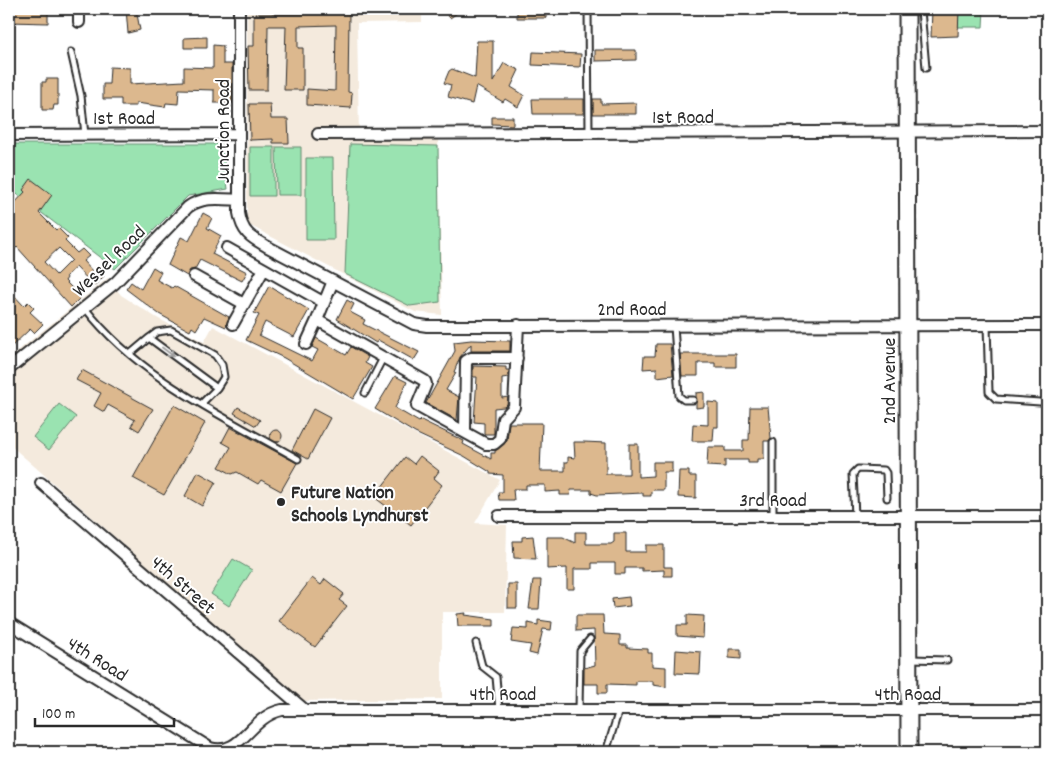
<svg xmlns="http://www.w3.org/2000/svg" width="1056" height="761" viewBox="0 0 1056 761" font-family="Dekko,sans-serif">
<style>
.built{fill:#f4eadd}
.green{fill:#9ae3b1;stroke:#62876e}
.building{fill:#dcb88e;stroke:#2b2b2b;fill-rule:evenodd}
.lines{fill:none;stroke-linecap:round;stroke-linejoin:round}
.lane-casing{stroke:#2b2b2b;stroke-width:9}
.street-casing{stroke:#2b2b2b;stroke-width:14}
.secondary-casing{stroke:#2b2b2b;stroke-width:19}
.lane{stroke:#fff;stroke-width:5}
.street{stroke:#fff;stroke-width:10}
.secondary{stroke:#fff;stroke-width:15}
.oneway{stroke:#a0a0a0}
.poi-dot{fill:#2b2b2b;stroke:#fff;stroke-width:2}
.labels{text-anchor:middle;stroke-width:4;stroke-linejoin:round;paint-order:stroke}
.street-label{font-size:20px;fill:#2b2b2b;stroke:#fff}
.poi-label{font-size:20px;font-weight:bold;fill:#2b2b2b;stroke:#fff;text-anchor:start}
</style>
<rect width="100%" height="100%" fill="#fff"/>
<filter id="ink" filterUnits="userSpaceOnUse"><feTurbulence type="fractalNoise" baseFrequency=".02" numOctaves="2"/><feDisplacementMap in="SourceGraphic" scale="10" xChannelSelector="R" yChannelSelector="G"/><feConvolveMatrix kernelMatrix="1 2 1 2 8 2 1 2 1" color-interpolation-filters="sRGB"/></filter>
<g filter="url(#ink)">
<path class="built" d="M247,9H422V22L357,23L359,136L438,138L442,315L415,312L247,224Z
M108,278L121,295L157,318L204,342L213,326L500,480L475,523L507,525L505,612H442V699L301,701L9,444V358Z"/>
<path class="green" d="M959,9H984L983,27H958Z
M9,144H222L228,189L188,196L115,269L9,188Z
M350,144L438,146L440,302L410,306L345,274Z
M250,147H274V196H250Z
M276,147H301V195H277Z
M306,158H333L334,240H306Z
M59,404L76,417L49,450L33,437Z
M233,559L252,570L229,606L211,594Z"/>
<path class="building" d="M41,9H48V23L9,22V10Z
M126,9H136L140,30L128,33Z
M442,9H463L450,18Z
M517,9H546V18H517Z
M932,9H959L958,36L931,37Z
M349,13L348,92L352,93L351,108L307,105V89L335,91L336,25L298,26V48H303V90H284L286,26H268L267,90H249L248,46H254V14Z
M207,37V48H184V38Z
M477,41H493V82L504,63L519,70L511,87L524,95L518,107L505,99L503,102L476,86L472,104L448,97L451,85L444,83L449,71L452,69L475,78Z
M213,45L223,46V64H232V103H214V90L179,89L178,104L166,103L165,107L136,103V106H121V99H103V84H109L110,67L130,68V84L184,81V67L213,68Z
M595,50H636V60L595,61Z
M533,52L581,54L580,67L532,65Z
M46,79H58V105H54L53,110H42V82H46Z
M532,99H584V114H533Z
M593,99H601V104L636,103V114H593Z
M249,104H270L271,119H288L289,143H273V139L250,140Z
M492,117H513V125L492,124Z
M31,179L52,195L39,213L56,230L58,228L68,238L65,241L77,253L82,249L89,256L83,261L94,273L98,269L104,276L94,286L76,267L66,276L67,278L65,281L81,297L71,307L17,247L13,251L9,247V226L13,222L9,218V208L14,204L25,192L23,190ZM59,248L71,260L56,275L44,262Z
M203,213L212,218L207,228L221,236L212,254L247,272L242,281L200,260L195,269L190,270L187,276L168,265L181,237L189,241Z
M153,267L161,272L157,280L172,288L174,286L229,317L226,327L204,317L196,330L192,327L190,331L159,314L126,289L131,282L141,289Z
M269,286L309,310L294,337L265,322L259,335L312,361L318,350L312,347L316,338L346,355L351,347L368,357L365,363L372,367L353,399L284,358L246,340L259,315L254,313Z
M9,290L24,306L28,302L34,308L30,312L43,324L34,333L30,329L9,349Z
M347,300L354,304L350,312L365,320L363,324L419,352L414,360L378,340L376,343L337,319Z
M471,340L510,341V351H471V344L460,357L454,372L456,373L446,390L459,397L457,420L426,403L455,351L454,342Z
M656,344H670L673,375L657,377V368L643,369L644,356H655Z
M680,354H736V367H715V363H698V376H682Z
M473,366L506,367V370H509V377L502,378V398L508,397L507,404L504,407L494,408V434H484V423L474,422L477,377H473Z
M82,370L153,409L139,431L131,426L135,420L108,405L104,412L94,406L101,393L76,380Z
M395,376L407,382L395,408L419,422L421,420L464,441L463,444L491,459V453H495V451L507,441L509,423H542L540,471H565V462H568V457L575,458L574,442H584L606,443V474H629V444H638V477L653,476V462H672V472H664V490H653L651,492V496H643V493L597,495L591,493V490H571L570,495H560V491L545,492V485H526V489H513L514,500H499L498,492H503V475L490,474V472L464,456L415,433L375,409Z
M704,392V407L696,408V393Z
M708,402L718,403V427H714L713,441H692L693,424L708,425Z
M174,405L205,423L164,495L133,478Z
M238,407L260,420L256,426L234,413Z
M750,407H768L771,438L769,441H764V459H757V463H748V460H725V467L707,466L708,447H725V451H743V440H749Z
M313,409L330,418L308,459L292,450Z
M230,427L297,463L281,491L261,480L258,484L237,472L232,474L219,467L231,447L222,442Z
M270 436a6 6 0 1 1 12 0a6 6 0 1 1-12 0Z
M420,456L439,471L434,478L442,485L411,525L374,497L405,457L414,464Z
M679,471H689V476H696V498L678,497Z
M198,472L216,482L202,506L185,496Z
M575,532H586V544H611L614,542V533H626V552H646V545H664V567H672V576H664V570L642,571V568H625V574H615V563H592V569H574V589H567V568L547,569V537H563L575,543Z
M533,536L536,559L514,558L513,541H522V537Z
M312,578L321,585L325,579L344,594L339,600L347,606L315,647L279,621Z
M533,580H541L539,609H529Z
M508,584H517V608H508Z
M629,597L630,606L613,608L612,599Z
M466,613L465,615L494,619V626H458L457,614Z
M576,615H603L604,634L620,635V645H627V648L648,649V653H652V666L666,667V687L653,685V681H636V685L607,684V693H598V684H584V668L595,665L594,630L576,631Z
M687,615L704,616L703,638L677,636V625H687Z
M538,620L552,622L551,630L543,629L537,655L529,653L531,645L511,642L513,628L528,629V623L538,625Z
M729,649H741V659L729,658Z
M676,650L701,652L700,674L675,673Z"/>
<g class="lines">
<g class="lane-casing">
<path id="lane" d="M588,9L589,134
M921,10L926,68
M71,52L81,96L85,135
M85,308C139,378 223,416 298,459
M987,325L989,392L996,399L1040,402
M674,326L679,396L684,400H693
M149,338L157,332L171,330L215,355L222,365L224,377L217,388
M130,354L149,338L217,388L201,404
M365,393L383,358
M773,442V516
M855,516L853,474L858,469L884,470L886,473L887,498
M476,643L482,666L496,677L499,710
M912,659L947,660
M579,710L580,651L590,639
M606,752L619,710"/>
</g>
<g class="street-casing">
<path id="street" d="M239,9V213C242,232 250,237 266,246L414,324L427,326L1047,325
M79,22V9
M318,134L1047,131
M9,135L239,134
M227,248L323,302
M194,276L244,304
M333,281L317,320L425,381L426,384L417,406L486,444H494L500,439L503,419L514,407L518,325
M233,324L264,269
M306,344L317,320
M9,369L115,283L188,207C203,196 221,199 239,200
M465,431L466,361L471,358H517
M41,483L305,710
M499,516H1047
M9,623L210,748C242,757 249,717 282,710H1047"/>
</g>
<g class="secondary-casing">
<path id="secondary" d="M907,9L909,752"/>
</g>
<use href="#lane" class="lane"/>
<use href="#street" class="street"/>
<use href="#secondary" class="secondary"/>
</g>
<defs><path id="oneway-shaft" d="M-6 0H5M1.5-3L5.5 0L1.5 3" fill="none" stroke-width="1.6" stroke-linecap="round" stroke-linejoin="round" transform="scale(1.25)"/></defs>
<use class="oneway" href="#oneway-shaft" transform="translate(168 352) rotate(37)"/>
</g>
<circle class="poi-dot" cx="281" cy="502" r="5"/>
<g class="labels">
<g class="street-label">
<text x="683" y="123">1st Road</text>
<text x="124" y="124">1st Road</text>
<text transform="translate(222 131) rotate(-90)" y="7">Junction Road</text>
<text transform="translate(108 260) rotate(-44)" y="7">Wessel Road</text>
<text x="632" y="315">2nd Road</text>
<text transform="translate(888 381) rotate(-90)" y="7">2nd Avenue</text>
<text x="773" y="506">3rd Road</text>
<text transform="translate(184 584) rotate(41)" y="7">4th Street</text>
<text transform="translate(98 658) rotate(32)" y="7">4th Road</text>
<text x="503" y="700">4th Road</text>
<text x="908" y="700">4th Road</text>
</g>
<g class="poi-label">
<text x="291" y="498">Future Nation<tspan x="291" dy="23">Schools Lyndhurst</tspan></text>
</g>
</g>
<rect width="1056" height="761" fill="none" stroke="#fff" stroke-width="30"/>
<rect x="15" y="15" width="1026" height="731" fill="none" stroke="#2b2b2b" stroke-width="2" filter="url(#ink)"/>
<path d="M35 718v8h139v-8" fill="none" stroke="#2b2b2b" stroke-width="2.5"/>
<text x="42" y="718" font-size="15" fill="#2b2b2b" stroke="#ffffff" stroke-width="4" paint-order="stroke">100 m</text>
</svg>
